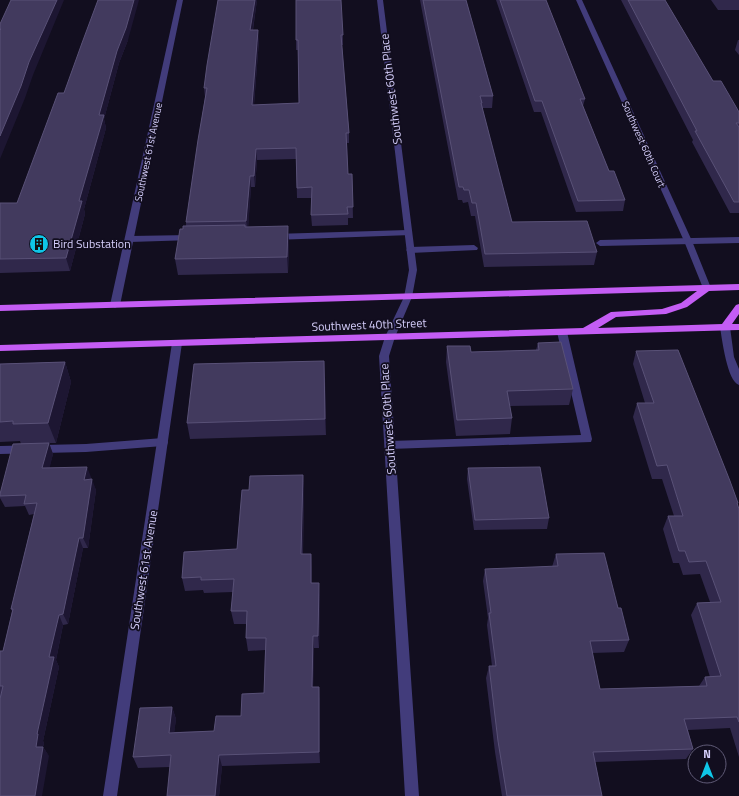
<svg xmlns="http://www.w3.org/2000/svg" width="739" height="796" viewBox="0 0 739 796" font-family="'Titillium Web',sans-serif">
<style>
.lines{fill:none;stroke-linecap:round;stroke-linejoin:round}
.lane{fill:#423c7b;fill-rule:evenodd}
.street{fill:#423c7b;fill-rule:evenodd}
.primary{fill:#c45df4;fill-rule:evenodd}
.wall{fill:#30284b}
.shaded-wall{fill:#1d1632}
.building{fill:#423a5e;stroke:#595177}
.labels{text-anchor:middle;stroke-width:3.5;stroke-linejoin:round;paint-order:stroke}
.far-street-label{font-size:10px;fill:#d6cffc;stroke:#120e1f}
.street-label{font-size:12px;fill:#d6cffc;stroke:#120e1f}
.poi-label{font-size:12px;fill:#d6cffc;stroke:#120e1f;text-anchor:start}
</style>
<rect width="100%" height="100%" fill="#120e1f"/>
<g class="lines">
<path class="lane" d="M408,230L411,231L412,233L411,235L274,240L270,237L274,234Z
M190,235L194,238L193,240L130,242L126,239L130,236Z
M739,237V243L600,246L596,243L600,240Z
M474,245L478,248L477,250L410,253L406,250L410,247Z
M562,329L567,332L592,439L591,442L390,449L386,448L385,445L386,442L390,441L581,435L557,332Z
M163,438L167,439L168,442L167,445L163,446L86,452L0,454V446L86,444Z"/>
<path class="street" d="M177,0H183L120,305L115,308L110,305Z
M377,0H383L417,270L412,297L395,337L389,356L419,796H405L379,356L385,337L404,297L409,270Z
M576,0H582L692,241L711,288L710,290L707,291L703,288L684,241Z
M725,324L730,327L734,357L739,369V385C727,381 722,339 720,327Z
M177,340L182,343L117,796H103L172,343Z"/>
<path class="primary" d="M739,284V290L709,291L687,307L666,314L616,317L598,328L722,324L736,305L739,304V314L732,324H739V330L0,351V345L583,328L611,312L662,309L681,303L697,291L0,311V305Z"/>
</g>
<path class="wall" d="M257,0L253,30L259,40L254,105L299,103L298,50H296V40L343,35V45H342L349,133V143H347L348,174H352L353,218H348V225L312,226L311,215V198H297L296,159L257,160L255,187H251L248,227L289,242L288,273L178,275L175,259L183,229L186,226V222L205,97L204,88Z
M420,0H466L493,96L492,108H482L512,222L597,252L594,265L484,267L475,216H471L468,202L463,203L462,200H458Z
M496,0H546L585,99L583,106L609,171L625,200L623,211L576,212L541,112H534Z
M621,0H665L713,81L739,112V213H730L692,142L693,140Z
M711,0H739V10H718Z
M128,40L119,63L104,119L106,128L84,209L85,214L70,271L0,273V203H17L64,93Z
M738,40H739V55L735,50Z
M538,343L573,389L569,405L510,406L512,418L510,434L456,436L446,362L447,346L471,352L536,350Z
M636,351L738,503L737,504L739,509V757L730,728L688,730L693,749L686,759L595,762L602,796H502L495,752L486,678L489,666H492L487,625L488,618L483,581L485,569L552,567L556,554L618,608L629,640L624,652L592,653L600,689L699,686L705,677H710L691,615L697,603L710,602L700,574L683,575L679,563H673L663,529L668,516H674L662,479H652L633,417L637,403H645L633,364Z
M65,362L71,382L56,443H49L53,454L49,468L91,477V480L96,490L88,548H83L68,624L63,625L56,660L59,667L43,741L44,743L43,747L49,756L1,696H0V651H3L12,611L11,609L34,514L29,515L25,506L5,507L0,498V494L21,444L20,441L0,442V364Z
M325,377L326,435L190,439L187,423Z
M468,468L549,518L547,529L474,530L467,479Z
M303,475L304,488L303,554L312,567V583L320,596L319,648H314L313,687L320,699V763L222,766L219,796H167L170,767L138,768L133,757L172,707L176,719L174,732L214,731L241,716L264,693L265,650L248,651L246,638L247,624H234L231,611L233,592L204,593L203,590L185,591L182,578L237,549L249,490Z"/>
<path class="shaded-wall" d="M57,0H64L33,75L25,98L0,159V136L29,62Z
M134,0H139L128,40L119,63L104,119L106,128L84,209L85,214L70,271L66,258L99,115L117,51Z
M255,0H257L251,40L250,30Z
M258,30L259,40L253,115L252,105Z
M256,149L257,160L255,187L254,176Z
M250,176L251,187L248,232L246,221Z
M288,226L289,242L288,273L287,257Z
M324,361L325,377L326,435L325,419Z
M65,362L71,382L56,443L48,423Z
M49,443L53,454L47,479L42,468Z
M87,467L91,477L88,491L84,480Z
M303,475L304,488L302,567L301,554Z
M92,479L96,490L88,548L83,538Z
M79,538L83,548L68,624L63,614Z
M311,554L312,567V596L311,583Z
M319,583L320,596L319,648L318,636Z
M59,615L63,625L56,660L59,667L43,741L44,743L41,756L36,747L37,734L49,657Z
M313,636L314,648L313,699L312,687Z
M319,687L320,699V763L319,752Z
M172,707L176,719L173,744L169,733Z
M43,747L49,756L42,796H35Z
M219,755L222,766L219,796H215Z"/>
<path class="building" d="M11,0H57L29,62L21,86L0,136V30L1,29H0V24Z
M98,0H134L126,28L117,51L99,115H104L79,201H82L66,258L0,259V203H17L58,93H64L82,43Z
M218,0H255L250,30H258L252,105L299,103L298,40H296V0H341L343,35H341L349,133H346L348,174H352L353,207H347L348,214L311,215L312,187L297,188L296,148L256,149L254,176H250L246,221L186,222L198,140L207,88H204L207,65Z
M423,0H466L493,96H480L482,103H481L512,222L587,221L597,252L485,254L476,203H472L469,190H464L463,187H459Z
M500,0H546L585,99H580L609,171H614L625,200L578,201L542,101H535Z
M628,0H665L713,81H721L739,112V123H736L739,127V202H734L695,131H697Z
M245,225V227L288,226L287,257L175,259L180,229H183V226Z
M561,342L573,389L507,391L512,418L457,420L447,346H470L471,352L539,350L538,343Z
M678,350L730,481L738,503H737L739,509V722L737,717L684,719L693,749L593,752L602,796H507L498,741L489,666H496L489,613H491L485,569L558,566L556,554L604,553L618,608H621L629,640L590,641L600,689L707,686L705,677L721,676L697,603L721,602L706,561L689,562L685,551H679L668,516H683L667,465L657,466L637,403H654L636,351Z
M324,361L325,419L187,423L194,364Z
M65,362L48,423L13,424V421L0,422V364Z
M49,443L42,468L87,467L84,480L92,479L83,538H79L63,614L59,615L49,657H54L37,734H38L36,747H43L35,796H0V699L3,686H0V651H3L13,609H11L37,503L24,504L26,495L0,496V494L13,444Z
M540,467L549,518L475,520L468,468Z
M303,475L301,554H311V583H319L318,636H313L312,687H319V752L219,755L215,796H167L171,755L133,757L140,708L172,707L169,733L214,731L216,716H241L242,694L264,693L266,638H246L247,611H231L234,579L201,580V577L182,578L184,552L237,549L242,490H249L250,476Z"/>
<defs>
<g id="building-disc" transform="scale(1)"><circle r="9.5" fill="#0fc6e7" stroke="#120e1f"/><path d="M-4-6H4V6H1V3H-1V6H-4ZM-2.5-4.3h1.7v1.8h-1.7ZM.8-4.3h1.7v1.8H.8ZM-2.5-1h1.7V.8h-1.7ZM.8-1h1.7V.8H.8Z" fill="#111"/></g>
</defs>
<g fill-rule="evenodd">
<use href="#building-disc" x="39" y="244"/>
</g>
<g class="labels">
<g class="far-street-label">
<text transform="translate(644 144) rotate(66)" y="4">Southwest 60th Court</text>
<text transform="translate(148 152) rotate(-78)" y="4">Southwest 61st Avenue</text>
</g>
<g class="street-label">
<text transform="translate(391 89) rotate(-97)" y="4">Southwest 60th Place</text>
<text transform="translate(369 325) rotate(-2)" y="4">Southwest 40th Street</text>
<text transform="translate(388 419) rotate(-94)" y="4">Southwest 60th Place</text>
<text transform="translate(144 570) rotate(-81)" y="4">Southwest 61st Avenue</text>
</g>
<g class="poi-label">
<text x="53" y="248">Bird Substation</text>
</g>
</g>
<g transform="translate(707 764)"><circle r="19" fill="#120e1f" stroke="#605b77"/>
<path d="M0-3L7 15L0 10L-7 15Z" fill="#0fc6e7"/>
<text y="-6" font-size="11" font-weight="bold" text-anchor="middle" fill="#d6cffc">N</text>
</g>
</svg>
